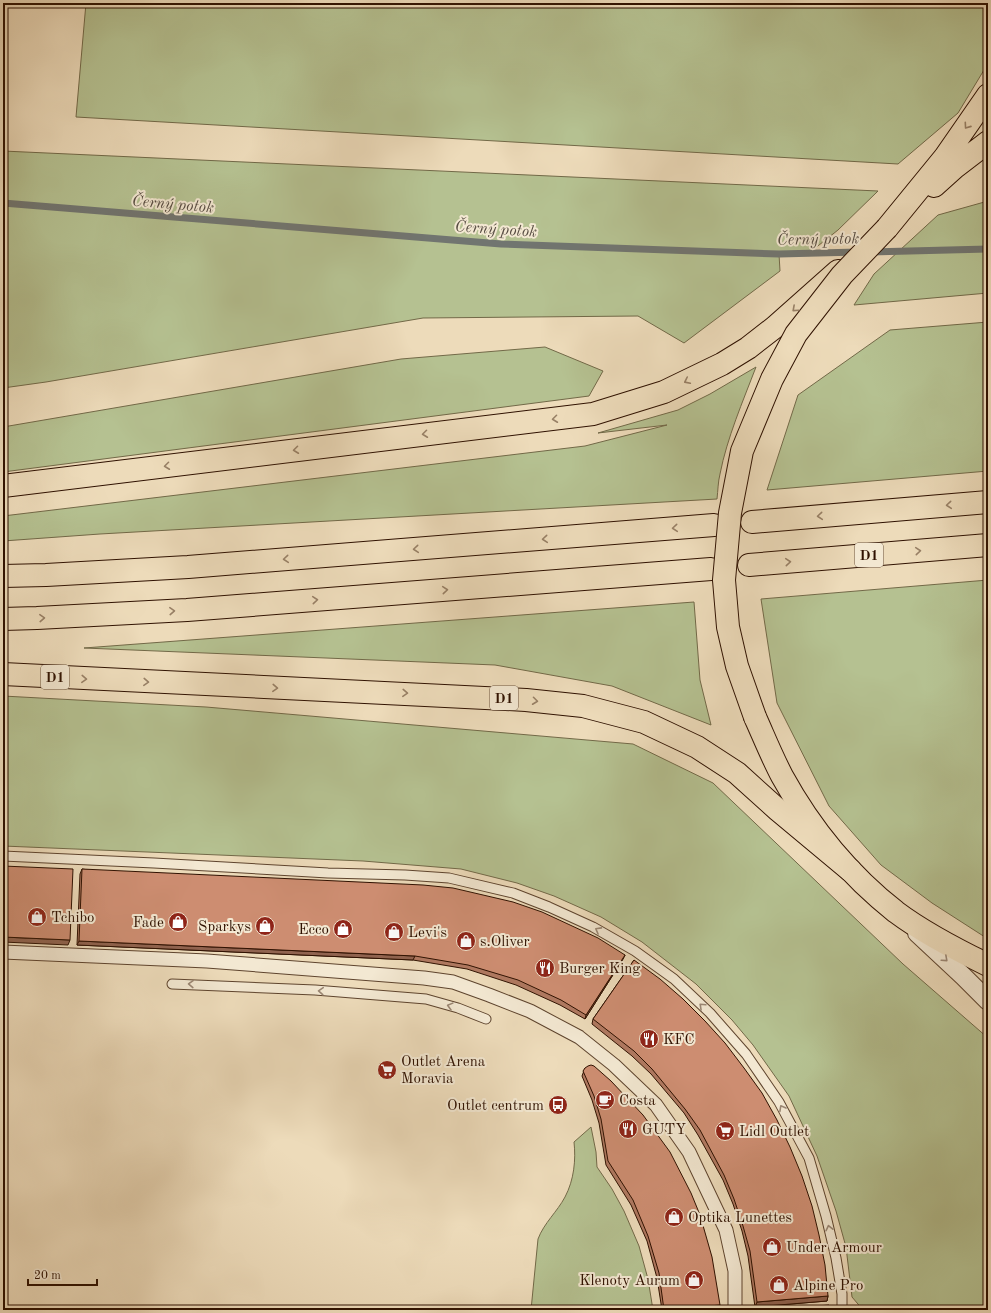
<svg xmlns="http://www.w3.org/2000/svg" width="991" height="1313" viewBox="0 0 991 1313" font-family="'Old Standard TT',serif">
<style>
.green{fill:#b5c191;stroke:#726948}
.lines{fill:none;stroke-linecap:round;stroke-linejoin:round}
.stream{stroke:#717570;stroke-width:7}
.service-casing{stroke:#5e442e;stroke-width:11}
.pedestrian-casing{stroke:#5e442e;stroke-width:15}
.minor-casing{stroke:#5e442e;stroke-width:20}
.trunk-casing{stroke:#2f1100;stroke-width:24}
.motorway-casing{stroke:#2f1100;stroke-width:24}
.service{stroke:#f3e8d2;stroke-width:9}
.pedestrian{stroke:#f3e8d2;stroke-width:13}
.minor{stroke:#f3e8d2;stroke-width:18}
.trunk{stroke:#eddbba;stroke-width:22}
.motorway{stroke:#eddbba;stroke-width:22}
.trunk-bridge-casing{stroke:#2f1100;stroke-width:24;stroke-linecap:butt}
.trunk-bridge{stroke:#eddbba;stroke-width:22}
.wall{fill:#b07961;stroke:#2f1100}
.shaded-wall{fill:#90634f;stroke:#2f1100}
.building{fill:#cd8d71;stroke:#2f1100}
.oneway{stroke:#988066}
.oneway2{stroke:#9b8774}
.labels{text-anchor:middle;stroke-width:4;stroke-linejoin:round;paint-order:stroke}
.shield{fill:#f3e8d2;stroke:#6a523f;stroke-width:1}
.shield-label{font-size:14px;font-weight:bold;fill:#2f1100}
.poi-label{font-size:15px;fill:#2f1100;stroke:#f3e8d2;text-anchor:start}
.water-label{font-size:16px;font-style:italic;fill:#564b41;stroke:#f3e8d2}
</style>
<rect width="100%" height="100%" fill="#eddbba"/>
<filter id="stains"><feTurbulence type="fractalNoise" baseFrequency=".005" numOctaves="4"/><feColorMatrix values="0 0 0 0 .2 0 0 0 0 .09 0 0 0 0 .02 0 0 0 .5 -.17"/></filter>
<radialGradient id="worn" r=".72"><stop offset=".6" stop-color="#630" stop-opacity="0"/><stop offset="1" stop-color="#630" stop-opacity=".3"/></radialGradient>
<path class="green" d="M86,3H988V58L987,65L958,113L898,164L76,117Z
M3,151L878,191L838,230L809,253L779,254L780,271L684,343L638,316L423,318L46,382L3,388Z
M988,201V293L854,305L874,274L938,215Z
M988,322V471L767,490L798,395L890,330Z
M545,347L603,371L589,396L3,472V427L401,359Z
M756,367C743,401 727,438 720,474C718,482 718,490 717,499L100,534L3,541V516L585,446L667,425L598,433L678,410L710,394Z
M988,580V939L932,903L881,865L829,806L777,703L761,599Z
M694,602L700,680L711,725L612,686L495,665L84,648Z
M3,696L206,707L633,744L713,783L903,964L988,1038V1310H863L852,1297L846,1247L836,1211L817,1156L789,1096L753,1045L732,1020L696,984L642,942L601,917L554,896L517,883L461,869L363,861L3,846Z
M591,1127L596,1152L597,1167L612,1189L624,1211L639,1246L648,1279L653,1310H531L538,1239C544,1223 557,1212 565,1197C574,1180 576,1160 574,1142Z"/>
<g class="lines">
<path class="stream" d="M3,203L501,244L779,254L858,252
M870,252L988,249"/>
<g class="service-casing">
<path id="service" d="M3,856L154,863L328,873L405,875L449,878L513,893L549,907L593,927L635,951L674,979L710,1013L746,1054L779,1102L809,1158L826,1216L836,1258L842,1294V1310
M172,984L315,990L426,999L458,1008L486,1019"/>
</g>
<g class="pedestrian-casing">
<path id="pedestrian" d="M3,952L207,961L424,978L453,982L489,995L530,1011L579,1037L614,1065L656,1105L689,1152L726,1230L735,1271V1310"/>
</g>
<g class="minor-casing">
<path id="minor" d="M917,933L963,976L988,1001"/>
</g>
<g class="trunk-casing">
<path id="trunk" d="M934,186L954,168L988,142
M887,228L945,157L988,95
M755,717C764,737 772,757 782,776C810,827 849,875 896,912C924,933 957,950 988,965"/>
</g>
<g class="motorway-casing">
<path id="motorway" d="M3,486L593,414L664,392L722,364L748,348L775,327L838,271
M752,522L988,502
M749,565L988,545
M3,576L46,575L188,567L714,525
M3,619L37,618L187,610L711,569
M3,674L526,700L583,706L644,722L697,747L737,773L778,810L850,870"/>
</g>
<use href="#service" class="service"/>
<use href="#pedestrian" class="pedestrian"/>
<use href="#minor" class="minor"/>
<use href="#trunk" class="trunk"/>
<use href="#motorway" class="motorway"/>
<g class="trunk-bridge-casing">
<path id="trunk-bridge" d="M755,717L737,666L728,627L724,580L730,513L742,451L772,379L796,334L842,275L887,228"/>
</g>
<use href="#trunk-bridge" class="trunk-bridge"/>
</g>
<path class="wall" d="M82,869L625,955L623,959L585,1019L560,1005L516,985L467,969L413,960L77,945L80,874Z
M634,960L828,1296L827,1301L755,1307L748,1256L742,1231L733,1204L723,1180L698,1135L684,1113L651,1074L632,1056L592,1024L593,1019Z
M585,1068L718,1310H662L657,1278L647,1241L631,1205L606,1165L599,1123L592,1100L582,1076Z"/>
<path class="shaded-wall" d="M3,3H58L57,6Z
M3,937L70,940L68,945L3,942Z
M79,941L415,956L413,960L77,945Z
M625,955L623,959L585,1019L586,1015Z
M828,1296L827,1301L755,1307L757,1302Z
M720,1305L718,1310H667Z"/>
<path class="building" d="M3,866L73,869L70,940L3,937Z
M82,869L423,885L453,888L513,902L542,912L598,938L625,955L586,1015L561,1000L518,980L468,965L415,956L79,941Z
M634,960L660,979L683,999L705,1021L725,1043L744,1068L762,1093L777,1120L790,1147L802,1176L812,1206L819,1235L825,1265L828,1296L757,1302L750,1251L743,1226L734,1199L724,1175L700,1130L685,1109L652,1069L634,1051L593,1019Z
M591,1065L594,1066L611,1081L643,1115L670,1152L691,1193L700,1215L712,1257L720,1305L664,1310L659,1273L648,1236L633,1200L608,1161L601,1119L594,1096L583,1071L585,1068L588,1066Z
M829,1305V1310H769Z"/>
<defs><path id="oneway-chevron" d="M-2-3.5L2.5 0L-2 3.5" fill="none" stroke-width="1.6" stroke-linecap="round" stroke-linejoin="round"/></defs>
<g class="oneway">
<use href="#oneway-chevron" transform="translate(967 126) rotate(125)"/>
<use href="#oneway-chevron" transform="translate(795 309) rotate(138)"/>
<use href="#oneway-chevron" transform="translate(687 381) rotate(154)"/>
<use href="#oneway-chevron" transform="translate(555 419) rotate(173)"/>
<use href="#oneway-chevron" transform="translate(425 434) rotate(173)"/>
<use href="#oneway-chevron" transform="translate(296 450) rotate(173)"/>
<use href="#oneway-chevron" transform="translate(167 466) rotate(173)"/>
<use href="#oneway-chevron" transform="translate(949 505) rotate(175)"/>
<use href="#oneway-chevron" transform="translate(820 516) rotate(175)"/>
<use href="#oneway-chevron" transform="translate(675 528) rotate(175)"/>
<use href="#oneway-chevron" transform="translate(545 539) rotate(175)"/>
<use href="#oneway-chevron" transform="translate(416 549) rotate(175)"/>
<use href="#oneway-chevron" transform="translate(918 551) rotate(-5)"/>
<use href="#oneway-chevron" transform="translate(286 559) rotate(175)"/>
<use href="#oneway-chevron" transform="translate(788 562) rotate(-5)"/>
<use href="#oneway-chevron" transform="translate(445 590) rotate(-5)"/>
<use href="#oneway-chevron" transform="translate(315 600) rotate(-5)"/>
<use href="#oneway-chevron" transform="translate(172 611) rotate(-3)"/>
<use href="#oneway-chevron" transform="translate(42 618) rotate(-3)"/>
<use href="#oneway-chevron" transform="translate(84 679) rotate(3)"/>
<use href="#oneway-chevron" transform="translate(146 682) rotate(3)"/>
<use href="#oneway-chevron" transform="translate(275 688) rotate(3)"/>
<use href="#oneway-chevron" transform="translate(405 693) rotate(3)"/>
<use href="#oneway-chevron" transform="translate(535 701) rotate(7)"/>
</g>
<g class="oneway2">
<use href="#oneway-chevron" transform="translate(598 930) rotate(-151)"/>
<use href="#oneway-chevron" transform="translate(945 959) rotate(42)"/>
<use href="#oneway-chevron" transform="translate(191 984) rotate(-178)"/>
<use href="#oneway-chevron" transform="translate(321 991) rotate(-176)"/>
<use href="#oneway-chevron" transform="translate(450 1006) rotate(-165)"/>
<use href="#oneway-chevron" transform="translate(702 1006) rotate(-137)"/>
<use href="#oneway-chevron" transform="translate(782 1108) rotate(-119)"/>
<use href="#oneway-chevron" transform="translate(829 1228) rotate(-103)"/>
</g>
<defs>
<g id="shop-disc" transform="scale(1)"><circle r="9.5" fill="#8f2418" stroke="#f3e8d2"/><path d="M-5-2.5h2.3a2.7 3.5 0 0 1 5.4 0H5L5.5 6h-11ZM-1.5-2.5h3a1.5 2.3 0 0 0-3 0Z" fill="#fff"/></g>
<g id="restaurant-disc" transform="scale(1)"><circle r="9.5" fill="#8f2418" stroke="#f3e8d2"/><path d="M-5-6h1v4h1v-4h1v4h1v-4h1v5L-1.5 .5V6h-2V.5L-5-1ZM5-6V6H3V1.5H1.5Q1.5-4 5-6Z" fill="#fff"/></g>
<g id="supermarket-disc" transform="scale(1)"><circle r="9.5" fill="#8f2418" stroke="#f3e8d2"/><path d="M-6-5.5h2.5l.6 2H6L4.5 2H-2.5L-4.4-4H-6ZM-1.5 3.2a1.3 1.3 0 1 0 .1 0ZM3 3.2a1.3 1.3 0 1 0 .1 0Z" fill="#fff"/></g>
<g id="cafe-disc" transform="scale(1)"><circle r="9.5" fill="#8f2418" stroke="#f3e8d2"/><path d="M-5.5-4.5H6V0H3Q3 3.5 0 3.5H-2.5Q-5.5 3.5-5.5 0ZM3-3.2v2h1.7v-2ZM-6 4.5H4V6H-6Z" fill="#fff"/></g>
<g id="bus-disc" transform="scale(1)"><circle r="9.5" fill="#8f2418" stroke="#f3e8d2"/><path d="M-5-6H5V4H4V6H2V4H-2V6H-4V4H-5ZM-3.5-4V0h7V-4ZM-3.5 1.2v1.5H-2V1.2ZM2 1.2v1.5H3.5V1.2Z" fill="#fff"/></g>
</defs>
<g fill-rule="evenodd">
<use href="#shop-disc" x="37" y="917"/>
<use href="#shop-disc" x="178" y="922"/>
<use href="#shop-disc" x="265" y="926"/>
<use href="#shop-disc" x="343" y="929"/>
<use href="#shop-disc" x="394" y="932"/>
<use href="#shop-disc" x="466" y="941"/>
<use href="#restaurant-disc" x="545" y="968"/>
<use href="#restaurant-disc" x="649" y="1039"/>
<use href="#supermarket-disc" x="387" y="1070"/>
<use href="#cafe-disc" x="605" y="1100"/>
<use href="#bus-disc" x="558" y="1105"/>
<use href="#restaurant-disc" x="628" y="1129"/>
<use href="#supermarket-disc" x="725" y="1131"/>
<use href="#shop-disc" x="674" y="1217"/>
<use href="#shop-disc" x="772" y="1247"/>
<use href="#shop-disc" x="694" y="1280"/>
<use href="#shop-disc" x="779" y="1285"/>
</g>
<g class="labels">
<g class="shield">
<rect x="855" y="543" width="28" height="24" rx="3"/>
<rect x="41" y="665" width="28" height="24" rx="3"/>
<rect x="490" y="686" width="28" height="24" rx="3"/>
</g>
<g class="shield-label">
<text x="869" y="560">D1</text>
<text x="55" y="682">D1</text>
<text x="504" y="703">D1</text>
</g>
<g class="poi-label">
<text x="51" y="922">Tchibo</text>
<text x="164" y="927" text-anchor="end">Fade</text>
<text x="251" y="931" text-anchor="end">Sparkys</text>
<text x="329" y="934" text-anchor="end">Ecco</text>
<text x="408" y="937">Levi's</text>
<text x="480" y="946">s.Oliver</text>
<text x="559" y="973">Burger King</text>
<text x="663" y="1044">KFC</text>
<text x="401" y="1066">Outlet Arena<tspan x="401" dy="17">Moravia</tspan></text>
<text x="619" y="1105">Costa</text>
<text x="544" y="1110" text-anchor="end">Outlet centrum</text>
<text x="642" y="1134">GUTY</text>
<text x="739" y="1136">Lidl Outlet</text>
<text x="688" y="1222">Optika Lunettes</text>
<text x="786" y="1252">Under Armour</text>
<text x="680" y="1285" text-anchor="end">Klenoty Aurum</text>
<text x="793" y="1290">Alpine Pro</text>
</g>
<g class="water-label">
<text transform="translate(173 203) rotate(5)" y="6">Černý potok</text>
<text transform="translate(496 228) rotate(4)" y="6">Černý potok</text>
<text transform="translate(818 238) rotate(-1)" y="6">Černý potok</text>
</g>
</g>
<rect width="991" height="1313" fill="none" stroke="#eddbba" stroke-width="16"/>
<rect x="4" y="4" width="983" height="1305" fill="none" stroke="#2f1100" stroke-width="2"/>
<rect x="8" y="8" width="975" height="1297" fill="none" stroke="#2f1100"/>
<path d="M28 1279v6h69v-6" fill="none" stroke="#2f1100" stroke-width="2"/>
<text x="34" y="1279" font-size="12" fill="#2f1100" stroke="#f3e8d2" stroke-width="3" paint-order="stroke">20 m</text>
<rect width="100%" height="100%" filter="url(#stains)"/>
<rect width="100%" height="100%" fill="url(#worn)"/>
</svg>
